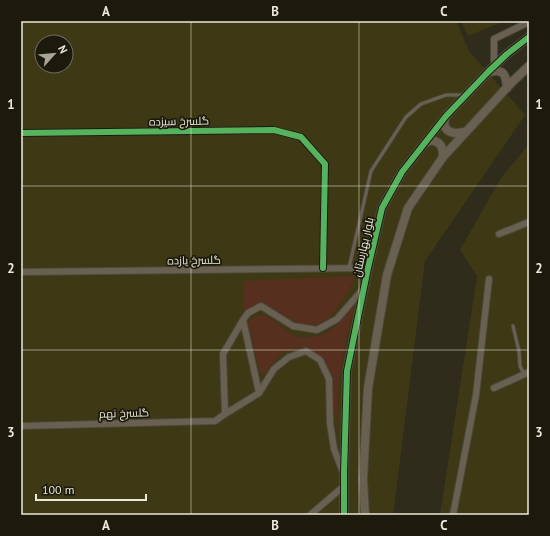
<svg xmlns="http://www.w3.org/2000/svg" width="550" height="536" viewBox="0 0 550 536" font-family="'PT Sans',Cairo,sans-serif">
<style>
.built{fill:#3e3815;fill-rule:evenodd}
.green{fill:#572f1e}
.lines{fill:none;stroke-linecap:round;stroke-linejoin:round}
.service-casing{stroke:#4b493c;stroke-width:4.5}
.minor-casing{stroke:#4b493c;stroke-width:8}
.tertiary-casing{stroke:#4b493c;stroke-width:10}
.service{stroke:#696052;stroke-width:3}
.minor{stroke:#696052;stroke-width:6}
.tertiary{stroke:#696052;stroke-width:8}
.cycleway-casing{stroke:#1c1a0d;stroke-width:8}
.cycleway{stroke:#56b35d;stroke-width:6}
.grid{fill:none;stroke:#eae8d7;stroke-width:1;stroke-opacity:0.55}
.labels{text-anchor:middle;stroke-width:3.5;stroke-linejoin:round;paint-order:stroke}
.street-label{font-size:11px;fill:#eae8d7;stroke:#1c1a0d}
.neatline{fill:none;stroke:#eae8d7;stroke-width:1.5}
.grid-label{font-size:13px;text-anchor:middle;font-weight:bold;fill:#eae8d7}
</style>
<rect width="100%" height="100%" fill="#2f2c1c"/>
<path class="built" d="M21,21H456L469,51L525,115L425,261L393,515H21ZM42,42H66V66H42Z
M461,21H504L468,36Z
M529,144V515H440L477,276L460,250L501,178Z"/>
<path class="green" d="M356,276C343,299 328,338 295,322C282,316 272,307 259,303L243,311L244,281Z
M356,302L347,334L338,389L336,434L332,378L324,360L309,349L302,348L283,352L276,359L264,374H260L248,322C266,302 281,333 298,337C307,338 318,337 326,333C337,328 348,311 356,302Z"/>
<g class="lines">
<g class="service-casing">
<path id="service" d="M21,133V178
M349,268L371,171L406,117L421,104L446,95H464
M513,326L519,351L520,366L524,374"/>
</g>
<g class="minor-casing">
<path id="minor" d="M494,67V39L529,22
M21,133L274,130L301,137L325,164L323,268
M499,234L529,222
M21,272L368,268
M243,320L248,313L261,306L293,326L317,330L337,319L364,288
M494,388L529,372
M259,393L243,320L223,354L225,414L259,393L274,369L289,357L306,351L320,360L329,379L330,423L334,449L343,472
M21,426L215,421L225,414
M310,515L344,486
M453,515L476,395L489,279"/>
</g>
<g class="tertiary-casing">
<path id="tertiary" d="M489,72C503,69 506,73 507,88
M446,116C440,131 452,135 464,132
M424,144L431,140C441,142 443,147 443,157
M344,515V473L347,371L368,268L382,208L402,172L446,116L488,72L507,54L529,37
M365,515L363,479L368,388L387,275L408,208L443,157L512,82L529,66"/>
</g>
<use href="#service" class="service"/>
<use href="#minor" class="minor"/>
<use href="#tertiary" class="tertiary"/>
<g class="cycleway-casing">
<path id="cycleway" d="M21,133L274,130L301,137L325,164L323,268
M344,515V473L347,371L368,268L382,208L402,172L446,116L488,72L507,54L529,37"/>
</g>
<use href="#cycleway" class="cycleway"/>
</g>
<path class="grid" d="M191,21V515M359,21V515M21,186H529M21,350H529"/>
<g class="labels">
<g class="street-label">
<text transform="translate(179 121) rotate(-1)" y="4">گلسرخ سیزده</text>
<text transform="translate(363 247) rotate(-77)" y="4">بلوار بهارستان</text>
<text transform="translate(194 260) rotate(-1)" y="4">گلسرخ یازده</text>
<text transform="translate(124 413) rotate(-2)" y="4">گلسرخ نهم</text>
</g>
</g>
<rect width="550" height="536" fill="none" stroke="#1c1a0d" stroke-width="44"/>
<g transform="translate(54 54) rotate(63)"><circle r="19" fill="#1c1a0d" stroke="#6e6c5e"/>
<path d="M0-3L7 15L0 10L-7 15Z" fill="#a9a696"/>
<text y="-6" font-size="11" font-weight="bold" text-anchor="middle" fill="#eae8d7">N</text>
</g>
<path d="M36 494v6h110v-6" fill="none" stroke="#eae8d7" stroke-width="2"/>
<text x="42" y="494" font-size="12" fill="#eae8d7" stroke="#1c1a0d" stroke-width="3" paint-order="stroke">100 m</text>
<rect x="22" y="22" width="506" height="492" class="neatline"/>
<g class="grid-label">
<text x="106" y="16">A</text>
<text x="275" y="16">B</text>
<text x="444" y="16">C</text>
<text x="11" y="109">1</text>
<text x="539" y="109">1</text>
<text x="11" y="273">2</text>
<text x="539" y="273">2</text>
<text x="11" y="437">3</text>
<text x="539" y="437">3</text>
<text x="106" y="530">A</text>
<text x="275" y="530">B</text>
<text x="444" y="530">C</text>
</g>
</svg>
